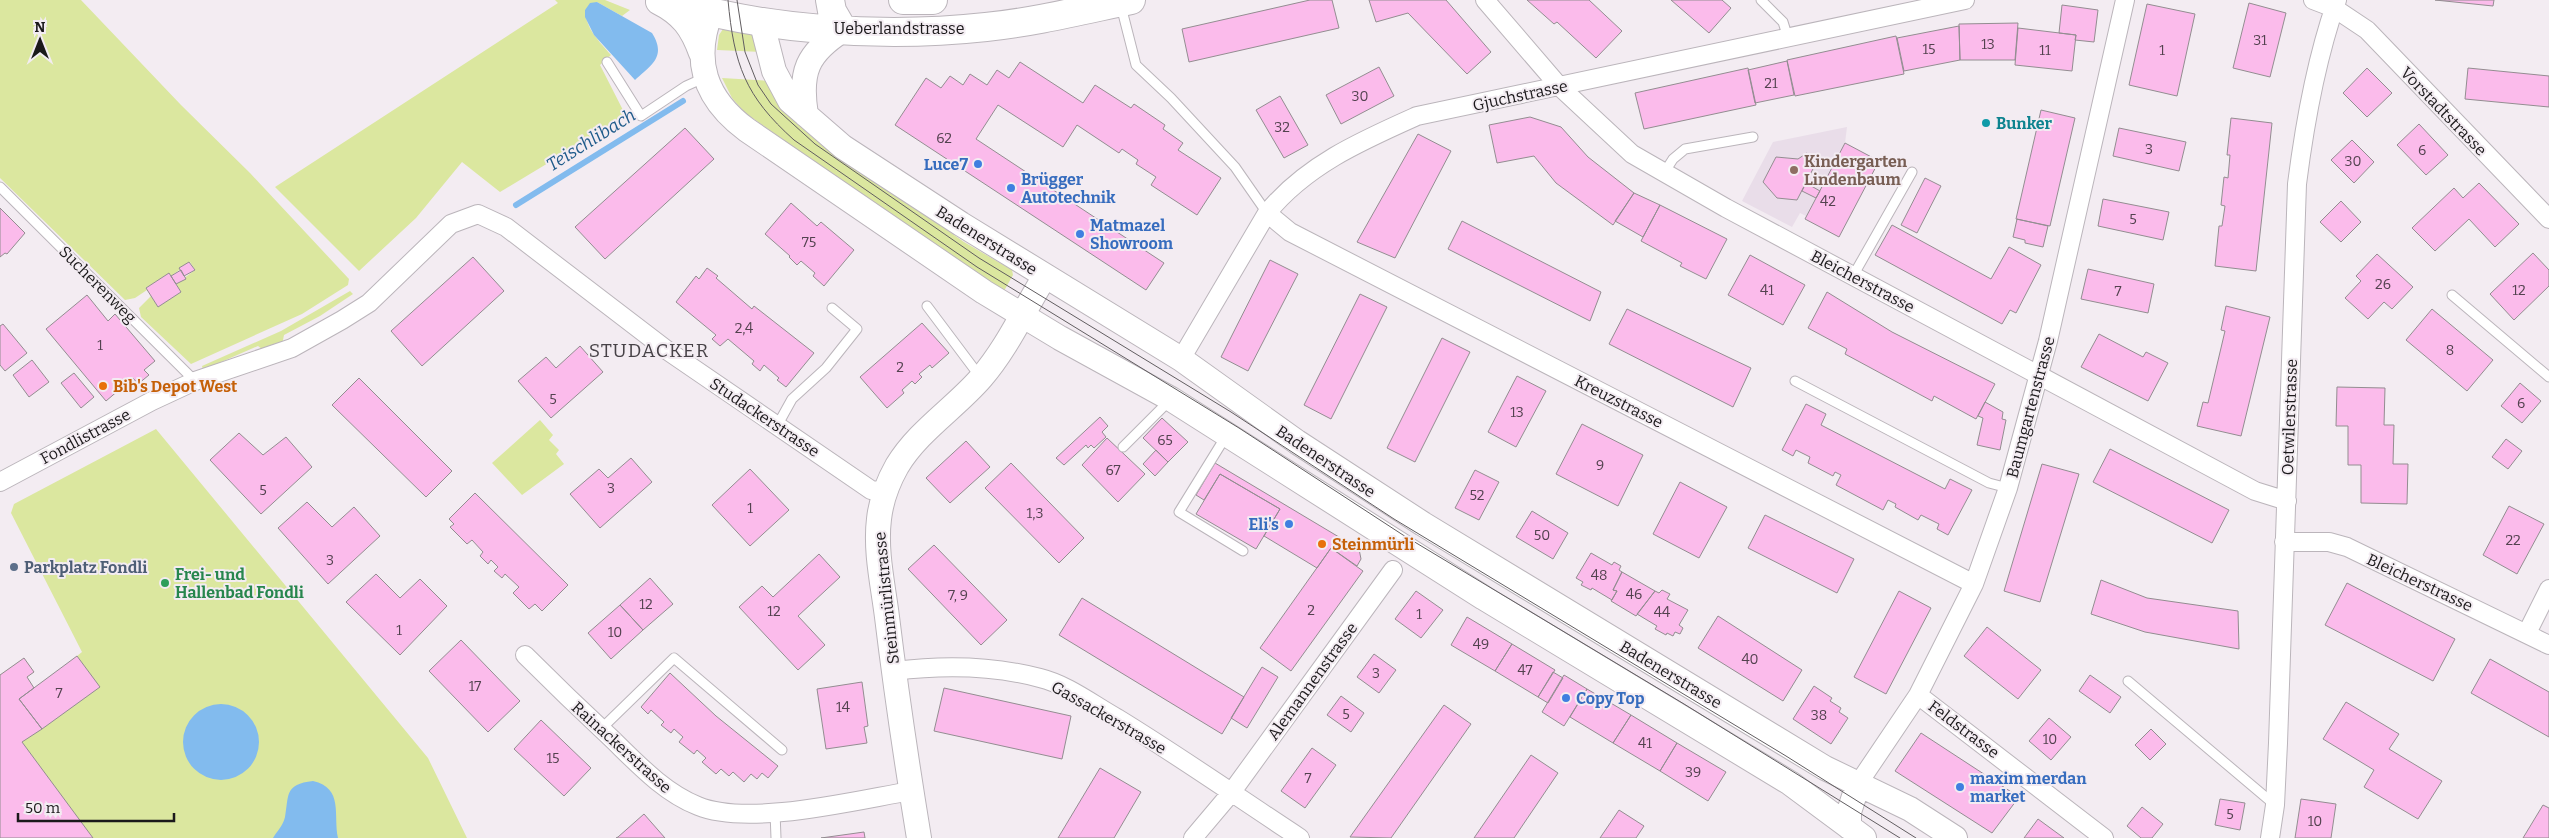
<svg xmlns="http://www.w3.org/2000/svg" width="2549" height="838" viewBox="0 0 2549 838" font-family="Bitter,serif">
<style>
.built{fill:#e9dde9}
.green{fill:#dbe79f}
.water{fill:#82bbee}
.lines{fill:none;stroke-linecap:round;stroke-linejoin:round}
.stream{stroke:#82bbee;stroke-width:6}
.building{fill:#fbbbeb;stroke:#938d91}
.lane-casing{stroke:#bbb5bb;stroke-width:11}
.street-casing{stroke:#bbb5bb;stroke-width:20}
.secondary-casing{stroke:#bbb5bb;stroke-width:26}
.primary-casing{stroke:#bbb5bb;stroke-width:30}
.lane{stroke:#fff;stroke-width:9}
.street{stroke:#fff;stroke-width:18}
.secondary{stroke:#fff;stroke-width:24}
.primary{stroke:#fff;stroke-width:28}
.tram{stroke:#615d60;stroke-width:1}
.culture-dot{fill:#0f9aa8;stroke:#f3ecf2;stroke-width:2}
.shop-dot{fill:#3f7fe0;stroke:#f3ecf2;stroke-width:2}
.education-dot{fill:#8d6e63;stroke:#f3ecf2;stroke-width:2}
.food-dot{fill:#e8710a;stroke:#f3ecf2;stroke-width:2}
.service-dot{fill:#5c6f8a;stroke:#f3ecf2;stroke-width:2}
.leisure-dot{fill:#2e9e5b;stroke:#f3ecf2;stroke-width:2}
.labels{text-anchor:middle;stroke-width:4;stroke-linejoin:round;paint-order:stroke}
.number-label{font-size:14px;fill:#53424f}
.street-label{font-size:16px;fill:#1b191b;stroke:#f3ecf2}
.culture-label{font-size:16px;font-weight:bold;fill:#0d838f;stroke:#f3ecf2;text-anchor:start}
.education-label{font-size:16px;font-weight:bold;fill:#785e54;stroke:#f3ecf2;text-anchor:start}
.shop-label{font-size:16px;font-weight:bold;fill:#366cbe;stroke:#f3ecf2;text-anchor:start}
.food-label{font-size:16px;font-weight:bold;fill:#c56008;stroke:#f3ecf2;text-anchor:start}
.service-label{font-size:16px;font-weight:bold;fill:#4e5e75;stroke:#f3ecf2;text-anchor:start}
.leisure-label{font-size:16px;font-weight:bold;fill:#27864d;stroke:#f3ecf2;text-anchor:start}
.water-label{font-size:18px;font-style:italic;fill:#1f5b8b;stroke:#f3ecf2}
.quarter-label{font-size:19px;letter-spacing:1px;fill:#474247;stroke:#f3ecf2}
</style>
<rect width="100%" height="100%" fill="#f3ecf2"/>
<path class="built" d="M1847,127L1845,143L1806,216L1800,213L1792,227L1742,201L1773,142Z"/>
<path class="green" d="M0,0H81L181,105L250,173L349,279L348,285L302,314L191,364L141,317L139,308L151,296L158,307L181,292L176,284L195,270L190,262L171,276L169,273L146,288L147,290L135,298L125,300L0,178Z
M555,0H605L630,10L622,16L597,2L585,10C586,29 599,41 611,55L600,65L626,116L500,192L462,162L416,218L359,271L275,187L558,3Z
M750,25L762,52L717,50L719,35L723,29Z
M722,78L771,81L886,187L964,242L1012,270L1013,275L1004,291H996L744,112L732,98Z
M350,291L353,294L320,316L284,335L282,345L266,352L258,346L203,370L202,366L281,331Z
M540,420L553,435L549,440L559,450L556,454L564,464L522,495L492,463Z
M156,429L428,758L467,838H0V675L24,658L34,672L27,677L34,688L42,729L99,687L77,656L82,652L11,513L14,504Z"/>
<path class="water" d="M597,2L652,33C667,57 651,65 635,80L594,35L585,17V10L590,3Z
M183 742a38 38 0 1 1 76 0a38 38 0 1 1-76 0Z
M313,781C344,788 333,815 338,838H273C277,831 283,826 285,817C289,796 284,784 313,781Z"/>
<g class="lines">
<path class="stream" d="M516,205L683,101"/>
</g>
<path class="building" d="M1310,0H1332L1339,28L1189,62L1182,29Z
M1369,0H1446L1491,52L1467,74L1408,13L1376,22Z
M1527,0H1589L1622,31L1596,58L1557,22L1554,24Z
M1671,0H1722L1731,8L1709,33Z
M2435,0H2494L2493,6Z
M2249,3L2286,13L2270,77L2233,68Z
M2147,4L2195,14L2177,96L2129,85Z
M2062,5L2098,10L2094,42L2075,40L2076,35L2059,33Z
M2018,23L2015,60H1960L1959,24Z
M1959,26L1960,60L1904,71L1897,38Z
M2018,28L2076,35L2072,71L2015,65Z
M1896,36L1904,74L1795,96L1787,60Z
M1787,61L1794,95L1755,103L1748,70Z
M1020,62L1083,103L1095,85L1131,108L1134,104L1165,125L1163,129L1183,143L1178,150L1221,178L1197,215L1151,185L1156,177L1136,164L1138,160L1122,149L1119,153L1077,125L1063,147L998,105L976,139L1164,263L1146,290L895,125L926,78L941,88L950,76L963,85L970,74L987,85L997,70L1009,78Z
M1379,67L1394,96L1341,124L1326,95Z
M1748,68L1756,105L1644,129L1635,93Z
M2367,68L2392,93L2367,117L2343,93Z
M2468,68L2549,76V107L2465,99Z
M1280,96L1308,145L1284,158L1256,110Z
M2041,110L2075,118L2050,226L2016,219Z
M1530,117L1561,127L1588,157L1634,193L1613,225L1556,183L1534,156L1497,163L1489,125Z
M2231,118L2272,123L2256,271L2215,266L2219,226H2222L2225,206L2221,205L2224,177L2228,178L2230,155H2227Z
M2419,124L2448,155L2426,175L2397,145Z
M685,128L714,159L605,259L575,227Z
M2119,128L2186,142L2179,171L2113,156Z
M1418,134L1451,151L1395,258L1357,242Z
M2352,140L2374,162L2354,183L2331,160Z
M1845,143L1879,161L1839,237L1805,219Z
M1807,153L1816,163L1797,200L1777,198L1763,182L1776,157L1798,159Z
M1925,178L1941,186L1917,233L1901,225Z
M1806,183L1820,191L1816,198L1802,191Z
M2479,183L2519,224L2495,247L2469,219L2435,251L2412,228L2454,188L2463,198Z
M1634,193L1660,205L1643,237L1615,221Z
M2103,199L2169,212L2163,240L2098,226Z
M2341,201L2361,222L2341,242L2320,222Z
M791,203L817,226L821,222L854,250L824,286L813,276L815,273L801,261L797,265L789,257L790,256L765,234Z
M1660,205L1727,239L1706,279L1680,266L1682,263L1641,241Z
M0,208L25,233L7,254L5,253L0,257Z
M2017,219L2048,226L2043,247L2025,243V240L2013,237Z
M1462,221L1601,292L1590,321L1448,249Z
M1892,225L1991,279L2009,247L2041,265L2016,313L2010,310L2002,324L1875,255Z
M2533,253L2549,270V286L2514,320L2490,294Z
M2377,254L2413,287L2392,309L2384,302L2368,319L2345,298L2361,281L2356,276Z
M1750,255L1805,285L1783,325L1728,295Z
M473,257L504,291L422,366L391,331Z
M1270,260L1298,274L1248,371L1221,357Z
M189,262L195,270L184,276L179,268Z
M707,268L718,276L716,278L752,309L754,306L814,353L786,387L777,380L779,378L764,365L760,371L752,364L754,361L728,339L720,346L712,339L716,335L676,302L696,276L699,279Z
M2088,269L2154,284L2148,313L2081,299Z
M181,270L186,279L176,284L171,276Z
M169,273L181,292L158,307L146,288Z
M1827,292L1892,332L1995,384L1976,419L1934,396L1932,401L1845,354L1847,349L1808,328Z
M1360,294L1387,307L1331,419L1304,405Z
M87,295L108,321L115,314L155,361L144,370L149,375L138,384L133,378L106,401L46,329Z
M2226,306L2270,317L2241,436L2197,426L2203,402L2208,403L2225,331L2221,330Z
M1627,309L1751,368L1733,407L1609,344Z
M2432,309L2493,360L2467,391L2406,340Z
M922,323L949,353L932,368L930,365L919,374L922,377L915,384L912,381L902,390L904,393L887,408L860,377Z
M3,324L27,353L5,371L0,365V326Z
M2099,334L2143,357L2146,352L2168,363L2148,401L2081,367Z
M1442,338L1470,352L1415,462L1387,448Z
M580,346L603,372L551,418L518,381L546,357L556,368Z
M32,360L49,382L29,397L13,375Z
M74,373L94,397L81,408L61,383Z
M1517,376L1546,391L1516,447L1488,432Z
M359,378L452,471L426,497L332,405Z
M2520,383L2541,401L2522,423L2501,406Z
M2337,387L2385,388L2384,425H2394L2393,464H2408L2407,504L2361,503V465H2348V426H2336Z
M1985,402L2003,412L2002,419L2006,420L2000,450L1977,445L1983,418L1978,416Z
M1806,404L1826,414L1821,425L1945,489L1950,479L1972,490L1948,535L1937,529L1939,524L1921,515L1918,520L1895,507L1896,504L1888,500L1883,510L1836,485L1841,475L1835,472L1833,476L1808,463L1810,457L1796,450L1793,456L1782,450Z
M1100,417L1108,426L1102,432L1106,437L1094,448L1091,445L1088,448L1086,445L1064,465L1056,458Z
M1162,418L1188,442L1168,462L1143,438Z
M1582,424L1643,455L1618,506L1556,474Z
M239,433L263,455L286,437L312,467L261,514L210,460Z
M1107,438L1145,474L1118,502L1082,465Z
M2506,439L2522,451L2508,469L2492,457Z
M966,441L990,467L950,503L926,478Z
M2110,449L2229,510L2212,543L2093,482Z
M1156,450L1168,462L1155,476L1143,464Z
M631,458L652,482L600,528L570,494L599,469L608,478Z
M1011,463L1084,538L1059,563L985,488Z
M1215,463L1359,549L1361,559L1357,566L1331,548L1317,568L1264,536L1280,509L1220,474L1204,500L1196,495Z
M2042,464L2079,474L2040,602L2004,591Z
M750,469L789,510L750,546L712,505Z
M1475,470L1499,482L1479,520L1455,508Z
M1220,474L1280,509L1256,549L1196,514Z
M1680,482L1727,507L1699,558L1653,534Z
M475,493L568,585L542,611L535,604L529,609L513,593L519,587L505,574L502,578L494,571L498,567L491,560L488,564L480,556L483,552L472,540L467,544L450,527L454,524L449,519Z
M307,502L332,527L354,507L380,536L328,584L278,528Z
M2509,506L2544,524L2517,574L2483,555Z
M1532,511L1568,533L1553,559L1516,537Z
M1765,515L1854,559L1837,593L1748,548Z
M934,545L1007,620L981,645L908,569Z
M1331,548L1363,571L1291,671L1260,648Z
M1591,553L1612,565L1614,562L1621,566L1619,570L1622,572L1613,590L1617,591L1612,600L1592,588L1591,590L1581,585L1583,582L1576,578Z
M819,554L840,577L798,616L825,645L798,670L739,607L762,586L773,597Z
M1622,572L1655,591L1636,616L1611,601L1617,591L1613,590Z
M376,574L400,598L420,579L447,606L400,655L346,602Z
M650,578L673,604L643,630L620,605Z
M2101,580L2147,598L2238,611L2239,649L2145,632L2091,614Z
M2347,583L2455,639L2433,681L2325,625Z
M1662,590L1670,594L1667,599L1688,610L1679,625L1683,628L1680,634L1675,632L1673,636L1667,633L1666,635L1655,629L1657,626L1637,614L1655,591L1659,593Z
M1416,591L1443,610L1421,638L1395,619Z
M1899,591L1931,608L1886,694L1854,677Z
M1082,598L1244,697L1222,734L1059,635Z
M620,605L643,630L611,659L588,633Z
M1718,616L1802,670L1783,701L1698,648Z
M1467,617L1512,644L1495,671L1451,645Z
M1987,627L2041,670L2018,699L1964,656Z
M461,640L520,701L488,732L429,671Z
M1512,644L1555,670L1538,697L1495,671Z
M1374,654L1396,670L1379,693L1357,677Z
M77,656L100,687L42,729L19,699Z
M24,658L34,672L27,677L34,688L19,699L42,729L22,742L93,838H0V675Z
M2490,659L2549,692V737L2471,693Z
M1262,667L1278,677L1247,728L1231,718Z
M1553,672L1563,678L1548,703L1538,697Z
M670,673L716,716L778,766L768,778L762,773L757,779L751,774L744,782L733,772L729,776L721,769L716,774L702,762L706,758L697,750L694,754L679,742L683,737L674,729L671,733L661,725L664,722L651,710L648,714L641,707Z
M1564,675L1587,689L1564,726L1542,712Z
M2090,675L2121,697L2110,713L2079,691Z
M862,682L868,726L864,727L867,743L826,749L817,689Z
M1814,686L1832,698L1830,701L1841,708L1839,712L1848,718L1831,744L1793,719Z
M944,688L1071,716L1062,759L934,731Z
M1587,689L1631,715L1613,743L1570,717Z
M1341,696L1364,713L1351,732L1327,715Z
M2346,702L2399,734L2389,749L2442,781L2418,819L2364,787L2374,770L2323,739Z
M1444,705L1471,724L1391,838L1350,837Z
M1631,715L1677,743L1660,771L1613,743Z
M2049,718L2071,737L2051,760L2029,741Z
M541,720L591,768L564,796L514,749Z
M2151,729L2166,744L2150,760L2135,745Z
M1921,733L2019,797L1992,833L1895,771Z
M1677,743L1726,772L1708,801L1660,771Z
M1312,748L1336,765L1305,808L1281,791Z
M1531,755L1558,773L1514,838H1474Z
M1100,768L1141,792L1114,838H1058Z
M2220,799L2245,803L2240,830L2215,825Z
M2301,799L2336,804L2331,838H2295Z
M2543,805L2549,808V838H2523Z
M2142,807L2163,824L2152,838H2141L2127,826Z
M1619,810L1644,826L1636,838H1600Z
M644,814L665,838H616L618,837Z
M2038,819L2053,830L2064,838H2024Z
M864,832L865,838H821Z"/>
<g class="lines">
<g class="lane-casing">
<path id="lane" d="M1761,0L1783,22L1788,38
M1121,6L1136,65L1171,98L1235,167L1267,213
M607,62L641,116L686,86L706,77
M1664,173L1673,159L1685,149L1753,137
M0,187L195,381
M1853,276L1912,172
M2452,295L2549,377
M927,306L981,378
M1795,381L1989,483L2008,488
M777,426L792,399L826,368L857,329L832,308
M1226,436L1179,512L1243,551
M1123,447L1171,399
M2128,681L2275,805
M601,729L674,658L782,750
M775,812L776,838"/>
</g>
<g class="street-casing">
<path id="street" d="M1485,0L1559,86L1632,154L1726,208L2255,491L2287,501
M2313,0L2334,8L2367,30L2549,219
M1267,213L1290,232L1974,584
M1181,359L1267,213C1306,165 1361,141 1417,116L1965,0
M0,482L152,401L195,381L292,348L342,320L369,303L451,224L478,214L506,227L668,351L871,490L885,492
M2284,542H2329L2347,547L2549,645
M2527,633L2549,589
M525,655C553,683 581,710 610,737C637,763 663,792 698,806C749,827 857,800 911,791
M894,671C943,665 991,665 1040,678C1068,685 1092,704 1117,718C1179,756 1239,798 1300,838
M1918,695L2104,838
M1858,784L1918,695L1974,584L2008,488L2048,341L2125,0
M1193,838L1231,793L1393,570
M2270,838L2275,805L2278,743L2297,184C2305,121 2316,59 2337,0"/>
</g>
<g class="secondary-casing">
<path id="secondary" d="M658,2C682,14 692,28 701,53
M711,12C692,61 705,99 747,130L984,292L1060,338L1171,399L1484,598L1790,783L1864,838
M761,20L774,71L790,101L843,147L961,224L1181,359L1297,442L1423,524L1825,768L1910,809L1955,838
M806,115C799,72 807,53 843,30
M1849,827V812L1858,784
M919,838C907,765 896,691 887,617C883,585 875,551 879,519C881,501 888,482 897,466C918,431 955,408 981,378C1007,348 1024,310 1045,276"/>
</g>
<g class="primary-casing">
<path id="primary" d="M667,0C764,31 885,38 986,27C1035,22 1083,10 1131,0
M830,0L832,11L843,30
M903,0H933"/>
</g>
<use href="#lane" class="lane"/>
<use href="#street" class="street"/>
<use href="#secondary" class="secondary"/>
<use href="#primary" class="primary"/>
<path class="tram" d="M728,0C734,65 745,96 794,140L977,267L1239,428L1403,535L1684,704L1900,838
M737,0L745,52L758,85L771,104L815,144L979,258L1231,412L1394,519L1786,756L1916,838"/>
</g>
<circle class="culture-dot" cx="1986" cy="123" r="5"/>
<g class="shop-dot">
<circle cx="978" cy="164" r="5"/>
<circle cx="1011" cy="188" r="5"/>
<circle cx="1080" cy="234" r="5"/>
<circle cx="1289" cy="524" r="5"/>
<circle cx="1566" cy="698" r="5"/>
<circle cx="1960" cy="787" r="5"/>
</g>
<circle class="education-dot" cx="1794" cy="170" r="5"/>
<g class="food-dot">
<circle cx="103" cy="386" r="5"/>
<circle cx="1322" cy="544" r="5"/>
</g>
<circle class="service-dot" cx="14" cy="567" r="5"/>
<circle class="leisure-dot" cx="165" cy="583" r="5"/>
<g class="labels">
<g class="number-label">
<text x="2260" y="45">31</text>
<text x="1988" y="49">13</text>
<text x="1929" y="54">15</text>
<text x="2045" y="55">11</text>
<text x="2162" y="55">1</text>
<text x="1771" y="88">21</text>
<text x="1360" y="101">30</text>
<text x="1282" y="132">32</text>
<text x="944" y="143">62</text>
<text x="2149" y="154">3</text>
<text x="2422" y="155">6</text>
<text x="2353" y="166">30</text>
<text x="1828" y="206">42</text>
<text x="2133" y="224">5</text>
<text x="809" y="247">75</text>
<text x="2383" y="289">26</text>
<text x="1767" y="295">41</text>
<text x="2519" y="295">12</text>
<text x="2118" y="296">7</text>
<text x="744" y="333">2,4</text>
<text x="100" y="350">1</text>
<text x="2450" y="355">8</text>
<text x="900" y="372">2</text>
<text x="553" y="404">5</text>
<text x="2521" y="408">6</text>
<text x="1517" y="417">13</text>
<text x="1165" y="445">65</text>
<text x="1600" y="470">9</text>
<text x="1113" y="475">67</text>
<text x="611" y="493">3</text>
<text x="263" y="495">5</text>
<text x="1477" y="500">52</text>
<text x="750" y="513">1</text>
<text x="1035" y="518">1,3</text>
<text x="1542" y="540">50</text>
<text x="2513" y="545">22</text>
<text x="330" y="565">3</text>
<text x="1599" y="580">48</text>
<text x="1634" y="599">46</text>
<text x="958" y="600">7, 9</text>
<text x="646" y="609">12</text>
<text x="1311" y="615">2</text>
<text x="774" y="616">12</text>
<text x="1662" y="617">44</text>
<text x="1419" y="619">1</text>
<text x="399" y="635">1</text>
<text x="615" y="637">10</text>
<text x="1481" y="649">49</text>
<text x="1750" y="664">40</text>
<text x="1525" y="675">47</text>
<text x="1376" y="678">3</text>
<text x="475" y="691">17</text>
<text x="59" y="698">7</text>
<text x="843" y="712">14</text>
<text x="1346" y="719">5</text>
<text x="1819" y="720">38</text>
<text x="2050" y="744">10</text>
<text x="1645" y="748">41</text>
<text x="553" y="763">15</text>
<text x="1693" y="777">39</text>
<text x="1308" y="783">7</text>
<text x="2230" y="819">5</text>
<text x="2315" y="826">10</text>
</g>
<g class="street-label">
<text x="899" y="34">Ueberlandstrasse</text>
<text transform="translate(1520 95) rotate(-12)" y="6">Gjuchstrasse</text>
<text transform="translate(2444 111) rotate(46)" y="6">Vorstadtstrasse</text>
<text transform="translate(987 240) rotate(32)" y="6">Badenerstrasse</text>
<text transform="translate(1863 281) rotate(28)" y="6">Bleicherstrasse</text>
<text transform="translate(98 284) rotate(45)" y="6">Sucherenweg</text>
<text transform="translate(1619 401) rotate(27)" y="6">Kreuzstrasse</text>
<text transform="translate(2030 407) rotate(-75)" y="6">Baumgartenstrasse</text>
<text transform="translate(765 417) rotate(34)" y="6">Studackerstrasse</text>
<text transform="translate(2289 417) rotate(-88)" y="6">Oetwilerstrasse</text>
<text transform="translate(85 436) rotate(-28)" y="6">Fondlistrasse</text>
<text transform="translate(1326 461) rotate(34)" y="6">Badenerstrasse</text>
<text transform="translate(2420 582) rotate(25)" y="6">Bleicherstrasse</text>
<text transform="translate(886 598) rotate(-96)" y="6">Steinmürlistrasse</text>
<text transform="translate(1671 674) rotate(31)" y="6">Badenerstrasse</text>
<text transform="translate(1312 681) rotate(-54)" y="6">Alemannenstrasse</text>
<text transform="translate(1109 717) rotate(30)" y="6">Gassackerstrasse</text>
<text transform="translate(1964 729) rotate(37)" y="6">Feldstrasse</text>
<text transform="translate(622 747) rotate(42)" y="6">Rainackerstrasse</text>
</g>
<g class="culture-label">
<text x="1996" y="129">Bunker</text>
</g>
<g class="education-label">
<text x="1804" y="167">Kindergarten<tspan x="1804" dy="18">Lindenbaum</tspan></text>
</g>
<g class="shop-label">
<text x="968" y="170" text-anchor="end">Luce7</text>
<text x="1021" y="185">Brügger<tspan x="1021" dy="18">Autotechnik</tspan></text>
<text x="1090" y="231">Matmazel<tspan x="1090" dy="18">Showroom</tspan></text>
<text x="1279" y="530" text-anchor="end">Eli's</text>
<text x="1576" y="704">Copy Top</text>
<text x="1970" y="784">maxim merdan<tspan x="1970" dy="18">market</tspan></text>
</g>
<g class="food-label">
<text x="113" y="392">Bib's Depot West</text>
<text x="1332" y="550">Steinmürli</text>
</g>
<g class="service-label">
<text x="24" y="573">Parkplatz Fondli</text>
</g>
<g class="leisure-label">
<text x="175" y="580">Frei- und<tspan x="175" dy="18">Hallenbad Fondli</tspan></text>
</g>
<g class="water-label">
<text transform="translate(591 140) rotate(-32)" y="6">Teischlibach</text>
</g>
<g class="quarter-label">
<text x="649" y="357">STUDACKER</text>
</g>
</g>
<g transform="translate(40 40)" stroke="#f3ecf2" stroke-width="4" paint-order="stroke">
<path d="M0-4L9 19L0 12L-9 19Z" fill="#1b191b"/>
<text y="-8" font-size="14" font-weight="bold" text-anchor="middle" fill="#1b191b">N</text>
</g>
<path d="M18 813v8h156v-8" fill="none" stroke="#1b191b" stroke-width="2.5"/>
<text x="25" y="813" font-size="15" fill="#1b191b" stroke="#f3ecf2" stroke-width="4" paint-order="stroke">50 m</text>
</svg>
